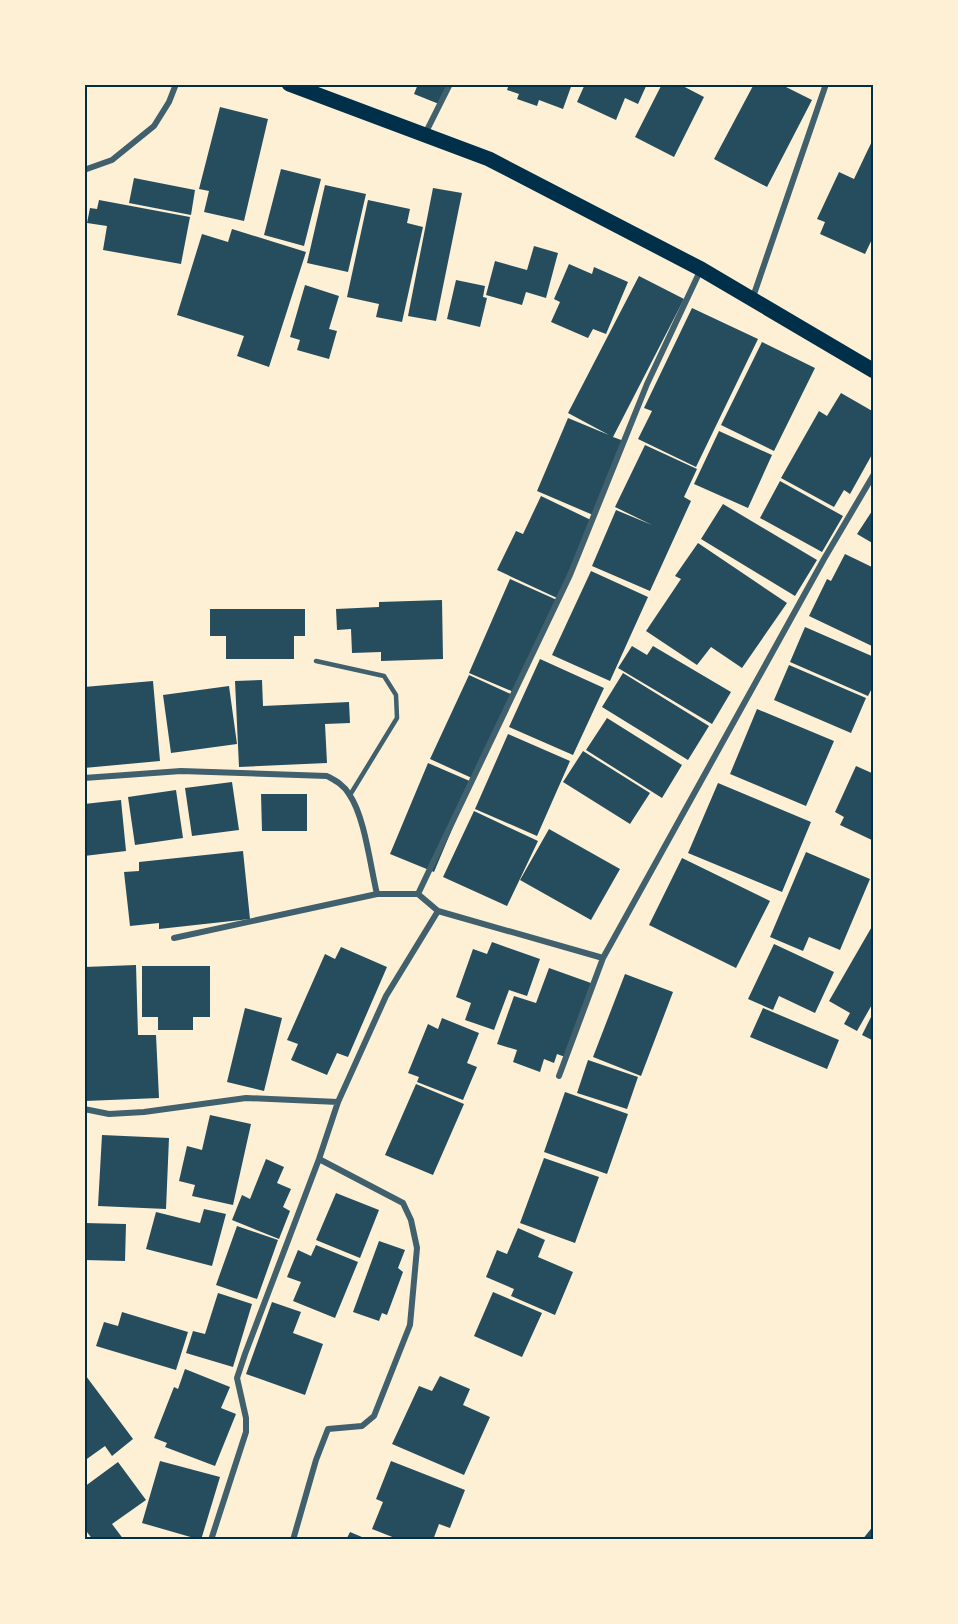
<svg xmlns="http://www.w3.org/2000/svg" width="958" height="1624" viewBox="0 0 958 1624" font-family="'Source Sans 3',sans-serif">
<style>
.building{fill:#264d5e}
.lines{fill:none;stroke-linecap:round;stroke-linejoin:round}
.service{stroke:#3f606c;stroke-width:4.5}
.minor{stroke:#3f606c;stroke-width:6}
.primary{stroke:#003049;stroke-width:15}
.neatline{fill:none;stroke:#003049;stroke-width:2}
</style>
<rect width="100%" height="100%" fill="#fdf0d5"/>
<path class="building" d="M418,84H447L439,104L414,94Z
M509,84H572L563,109L539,100L537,106L517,99L519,94L507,90Z
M585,84H647L638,104L625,98L616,120L577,102Z
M662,84H679L704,97L674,157L635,137Z
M754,84H780L812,100L767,187L714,159Z
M220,107L268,119L244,221L204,212L209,191L199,189Z
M874,137V235L865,254L820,234L825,222L817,219L839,172L854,179Z
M281,169L321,179L304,246L264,235Z
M134,178L195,190L191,215L129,203Z
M325,185L366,194L348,272L307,263Z
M433,188L462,193L436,321L408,316Z
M99,200L190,217L181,264L103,250L107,226L87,223L90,208L97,209Z
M368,200L410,209L407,223L423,227L402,322L376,317L379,304L347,297Z
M232,229L306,252L269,367L237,356L244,336L177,315L202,234L228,242Z
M534,246L558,253L546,298L526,292L522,305L486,295L495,261L527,270Z
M569,264L592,274L594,267L628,282L606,334L593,329L588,338L551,322L560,302L554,299Z
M639,276L684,299L613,437L624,441L593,515L537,491L568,418L609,435L568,413Z
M456,280L485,286L483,297L487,298L480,327L447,319Z
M305,285L339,296L329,329L337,331L329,359L297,350L300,340L290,337Z
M692,308L758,339L696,467L638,439L652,411L644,408Z
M762,342L815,368L774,451L721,425Z
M841,393L874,412V451L850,494L844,490L834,507L781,478L819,411L827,416Z
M719,431L772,455L748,508L694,484Z
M645,445L697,469L684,497L691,501L650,591L592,566L616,510L652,525L615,507Z
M780,481L843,516L822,552L760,518Z
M541,496L593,521L557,598L497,570L516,531L523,534Z
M723,504L817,560L795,596L701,539Z
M874,508V544L857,534Z
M698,543L787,603L742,668L711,647L697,665L646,631L681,579L675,576Z
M845,554L874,568V647L809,616L827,579L831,581Z
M591,571L648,597L610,681L552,655Z
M510,579L557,600L516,693L469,673Z
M442,600L443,659L381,661V652L352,653L351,629L337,630L336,609L379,607V602Z
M210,609H305V636H294V659H226V636H210Z
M805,627L874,657V684L868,696L790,662Z
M632,646L647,655L653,646L731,692L712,724L618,668Z
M540,659L604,688L573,755L509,727Z
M789,665L866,698L851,733L774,700Z
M623,673L709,726L688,760L602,707Z
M469,675L513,695L474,779L430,759Z
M262,680L263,706L349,702L350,723L325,724L327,763L239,767L235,681Z
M153,681L160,761L84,768V687Z
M229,686L237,744L171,753L163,695Z
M757,709L834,741L806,806L730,774Z
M607,718L682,765L662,798L586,750Z
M508,734L570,761L537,836L475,809Z
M583,751L650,793L630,824L563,782Z
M428,763L472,782L434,872L390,854Z
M856,766L874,774V841L840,825L844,817L835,812Z
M232,782L239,830L192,836L185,788Z
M718,783L811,822L782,892L688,853Z
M176,790L183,838L135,845L128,797Z
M261,794H307V831H262Z
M121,800L126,851L84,856V804Z
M474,811L538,841L507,906L443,877Z
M549,829L620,869L591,920L520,880Z
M243,851L250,919L159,929V923L130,926L124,872L139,871V862Z
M806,852L870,879L840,950L809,937L803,951L770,937Z
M682,858L770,901L736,968L649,925Z
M874,923V1001L857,1031L844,1024L850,1013L829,1001Z
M492,942L540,959L527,996L509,990L494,1030L465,1020L471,1003L456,997L473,949L487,954Z
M774,944L834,972L815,1013L779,996L773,1010L748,999Z
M341,947L387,967L348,1057L337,1053L327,1075L291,1060L298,1044L287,1040L325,954L335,959Z
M136,965L138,1035H156L159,1098L85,1101L84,967Z
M142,966H210V1017H193V1030H158V1017H142Z
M549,968L591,983L565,1057L557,1054L554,1063L544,1059L540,1072L513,1062L517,1050L497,1044L514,996L536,1003Z
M625,974L673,992L641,1076L593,1057Z
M245,1008L282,1018L264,1091L227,1082Z
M763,1008L839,1040L827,1069L750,1037Z
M874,1011V1041L862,1035Z
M442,1018L479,1033L467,1063L477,1067L463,1100L417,1082L419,1077L408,1073L428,1024L438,1029Z
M588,1060L638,1077L627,1109L577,1093Z
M416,1084L464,1104L433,1175L385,1155Z
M565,1092L628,1114L607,1174L544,1152Z
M210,1115L251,1124L233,1205L192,1196L195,1185L179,1181L187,1146L202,1150Z
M102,1135L169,1138L166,1209L98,1206Z
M544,1158L599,1177L575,1243L520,1223Z
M266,1159L284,1167L277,1183L291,1189L283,1207L290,1211L279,1239L232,1220L242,1195L250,1199Z
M336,1193L379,1210L360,1258L316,1240Z
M204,1209L226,1214L212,1266L146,1249L156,1212L200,1223Z
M84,1223L126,1224L125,1261L84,1260Z
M237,1226L278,1240L257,1299L216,1285Z
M518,1228L545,1240L538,1257L573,1272L555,1315L511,1296L514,1289L486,1277L497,1250L507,1254Z
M379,1241L405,1250L398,1268L403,1272L387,1315L382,1313L379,1321L353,1312Z
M316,1245L358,1262L335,1318L293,1301L301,1282L287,1277L298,1250L311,1256Z
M493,1292L542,1313L522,1357L474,1336Z
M218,1293L252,1304L233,1367L186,1353L193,1331L205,1334Z
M272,1302L301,1312L293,1333L323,1344L305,1395L246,1374Z
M122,1312L188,1332L176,1370L96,1346L104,1322L118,1326Z
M185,1369L230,1387L221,1408L236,1414L215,1466L165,1447L167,1443L154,1438L174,1387L178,1389Z
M86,1376L133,1439L112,1456L105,1446L84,1461V1377Z
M440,1376L470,1389L463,1405L490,1417L464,1475L392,1444L419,1386L432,1391Z
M160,1461L220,1477L201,1540L142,1523Z
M391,1461L465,1490L450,1528L439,1524L433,1540H400L372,1529L383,1502L376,1499Z
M118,1462L146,1500L112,1524L124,1540H93L84,1528V1487Z
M874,1525V1540H862Z
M350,1532L369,1540H346Z"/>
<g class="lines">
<path class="service" d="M316,661L384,676L396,695L397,718L350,795"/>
<path class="minor" d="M425,134L450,84
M84,170L112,160L154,126L169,102L176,84
M753,297L826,84
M84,778L181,771L327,776C336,781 344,785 349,794C365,817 370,865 377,894H418L438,911L603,958L824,559L874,474
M418,894L570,575L647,384L701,269
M174,938L377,894
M559,1076L603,958
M84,1109L109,1114L144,1112L246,1098L338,1102
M211,1540L246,1432V1418L237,1378L245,1354L319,1159L338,1102L386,996L438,911
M293,1540L316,1460L328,1429L362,1426L374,1416L410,1325L417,1248L411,1220L403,1203L319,1159"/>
<path class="primary" d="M289,84L489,159L701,269L874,371"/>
</g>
<rect width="958" height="1624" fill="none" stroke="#fdf0d5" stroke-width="171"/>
<rect x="86" y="86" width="786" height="1452" class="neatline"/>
</svg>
